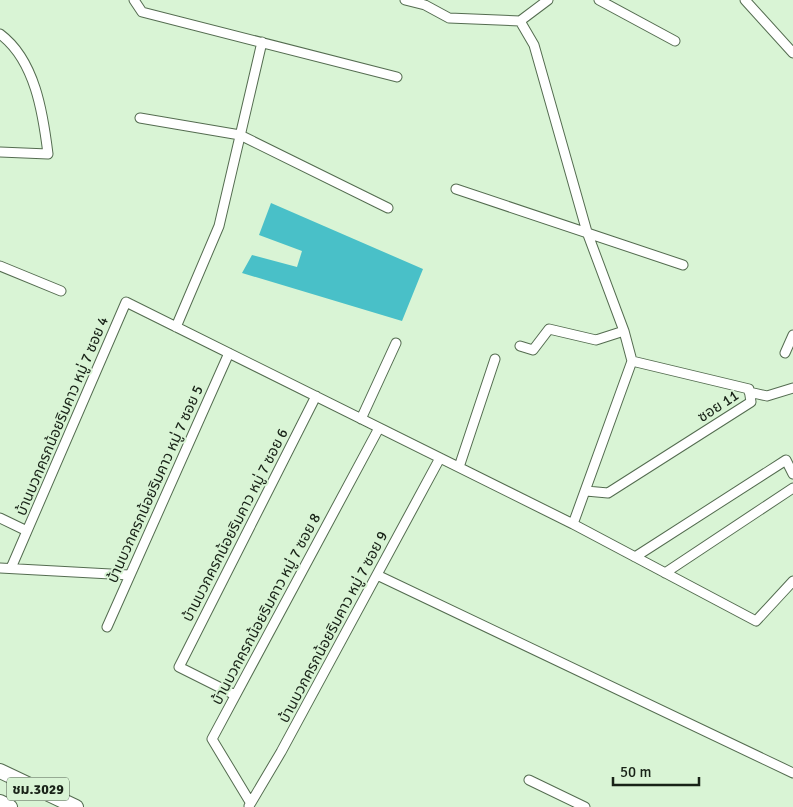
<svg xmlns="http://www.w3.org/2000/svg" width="793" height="807" viewBox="0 0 793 807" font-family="Signika,'Noto Sans Thai',sans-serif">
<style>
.water{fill:#49c0c8}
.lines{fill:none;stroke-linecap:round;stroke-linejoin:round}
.minor-casing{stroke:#546c50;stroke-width:11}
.primary-casing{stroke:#546c50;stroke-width:16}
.minor{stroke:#fff;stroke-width:9}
.primary{stroke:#fff;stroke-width:14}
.labels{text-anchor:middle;stroke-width:4;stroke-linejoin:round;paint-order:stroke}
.shield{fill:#d9f4d5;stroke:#526150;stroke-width:1}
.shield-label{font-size:14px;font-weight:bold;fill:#182217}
.street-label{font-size:15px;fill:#182217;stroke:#d9f4d5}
</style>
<rect width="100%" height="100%" fill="#d9f4d5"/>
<path class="water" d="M271,203L423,269L402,321L242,273L252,255L297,267L302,251L259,235Z"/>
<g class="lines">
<g class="minor-casing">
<path id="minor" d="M134,0L142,12L397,77
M405,0L425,5L449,18L520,21L548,0
M599,0L675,41
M745,0L793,53
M520,21L534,45L587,232L624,331L632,361L573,524
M0,34C35,60 43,113 48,154L0,152
M140,118L240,135L388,208
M456,189L683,265
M0,266L61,291
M176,327L219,226L262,42
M520,346L533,350L549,329L596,340L624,331
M785,353L793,335
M749,392L767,396L793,388
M361,419L396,343
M459,467L495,359
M586,491L608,493L751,402L749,389L632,361
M0,518L27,531
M635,557L786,460L793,474
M0,568L129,575
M11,568L126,302L573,524L756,621L793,581
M665,573L793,488
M377,575L793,773
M107,627L229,353
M235,695L179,667L316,396
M529,780L585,807
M250,802L212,739L379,428
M249,806L281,752L440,458"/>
</g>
<g class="primary-casing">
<path id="primary" d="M0,771L76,807
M0,802L10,807"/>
</g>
<use href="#minor" class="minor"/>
<use href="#primary" class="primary"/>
</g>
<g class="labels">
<rect class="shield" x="7" y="777.5" width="62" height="23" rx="4"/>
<g class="shield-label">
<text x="38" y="794">ชม.3029</text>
</g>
<g class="street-label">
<text transform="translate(718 406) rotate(-33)" y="5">ซอย 11</text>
<text transform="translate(62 416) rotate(-67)" y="5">บ้านบวกครกน้อยริมคาว หมู่ 7 ซอย 4</text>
<text transform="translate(155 484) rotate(-66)" y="5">บ้านบวกครกน้อยริมคาว หมู่ 7 ซอย 5</text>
<text transform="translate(235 525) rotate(-63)" y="5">บ้านบวกครกน้อยริมคาว หมู่ 7 ซอย 6</text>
<text transform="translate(266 609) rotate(-62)" y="5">บ้านบวกครกน้อยริมคาว หมู่ 7 ซอย 8</text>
<text transform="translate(333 627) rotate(-62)" y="5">บ้านบวกครกน้อยริมคาว หมู่ 7 ซอย 9</text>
</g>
</g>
<path d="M613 777v8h86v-8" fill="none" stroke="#182217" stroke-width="2.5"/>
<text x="620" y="777" font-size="15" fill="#182217" stroke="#d9f4d5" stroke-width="4" paint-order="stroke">50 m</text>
</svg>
